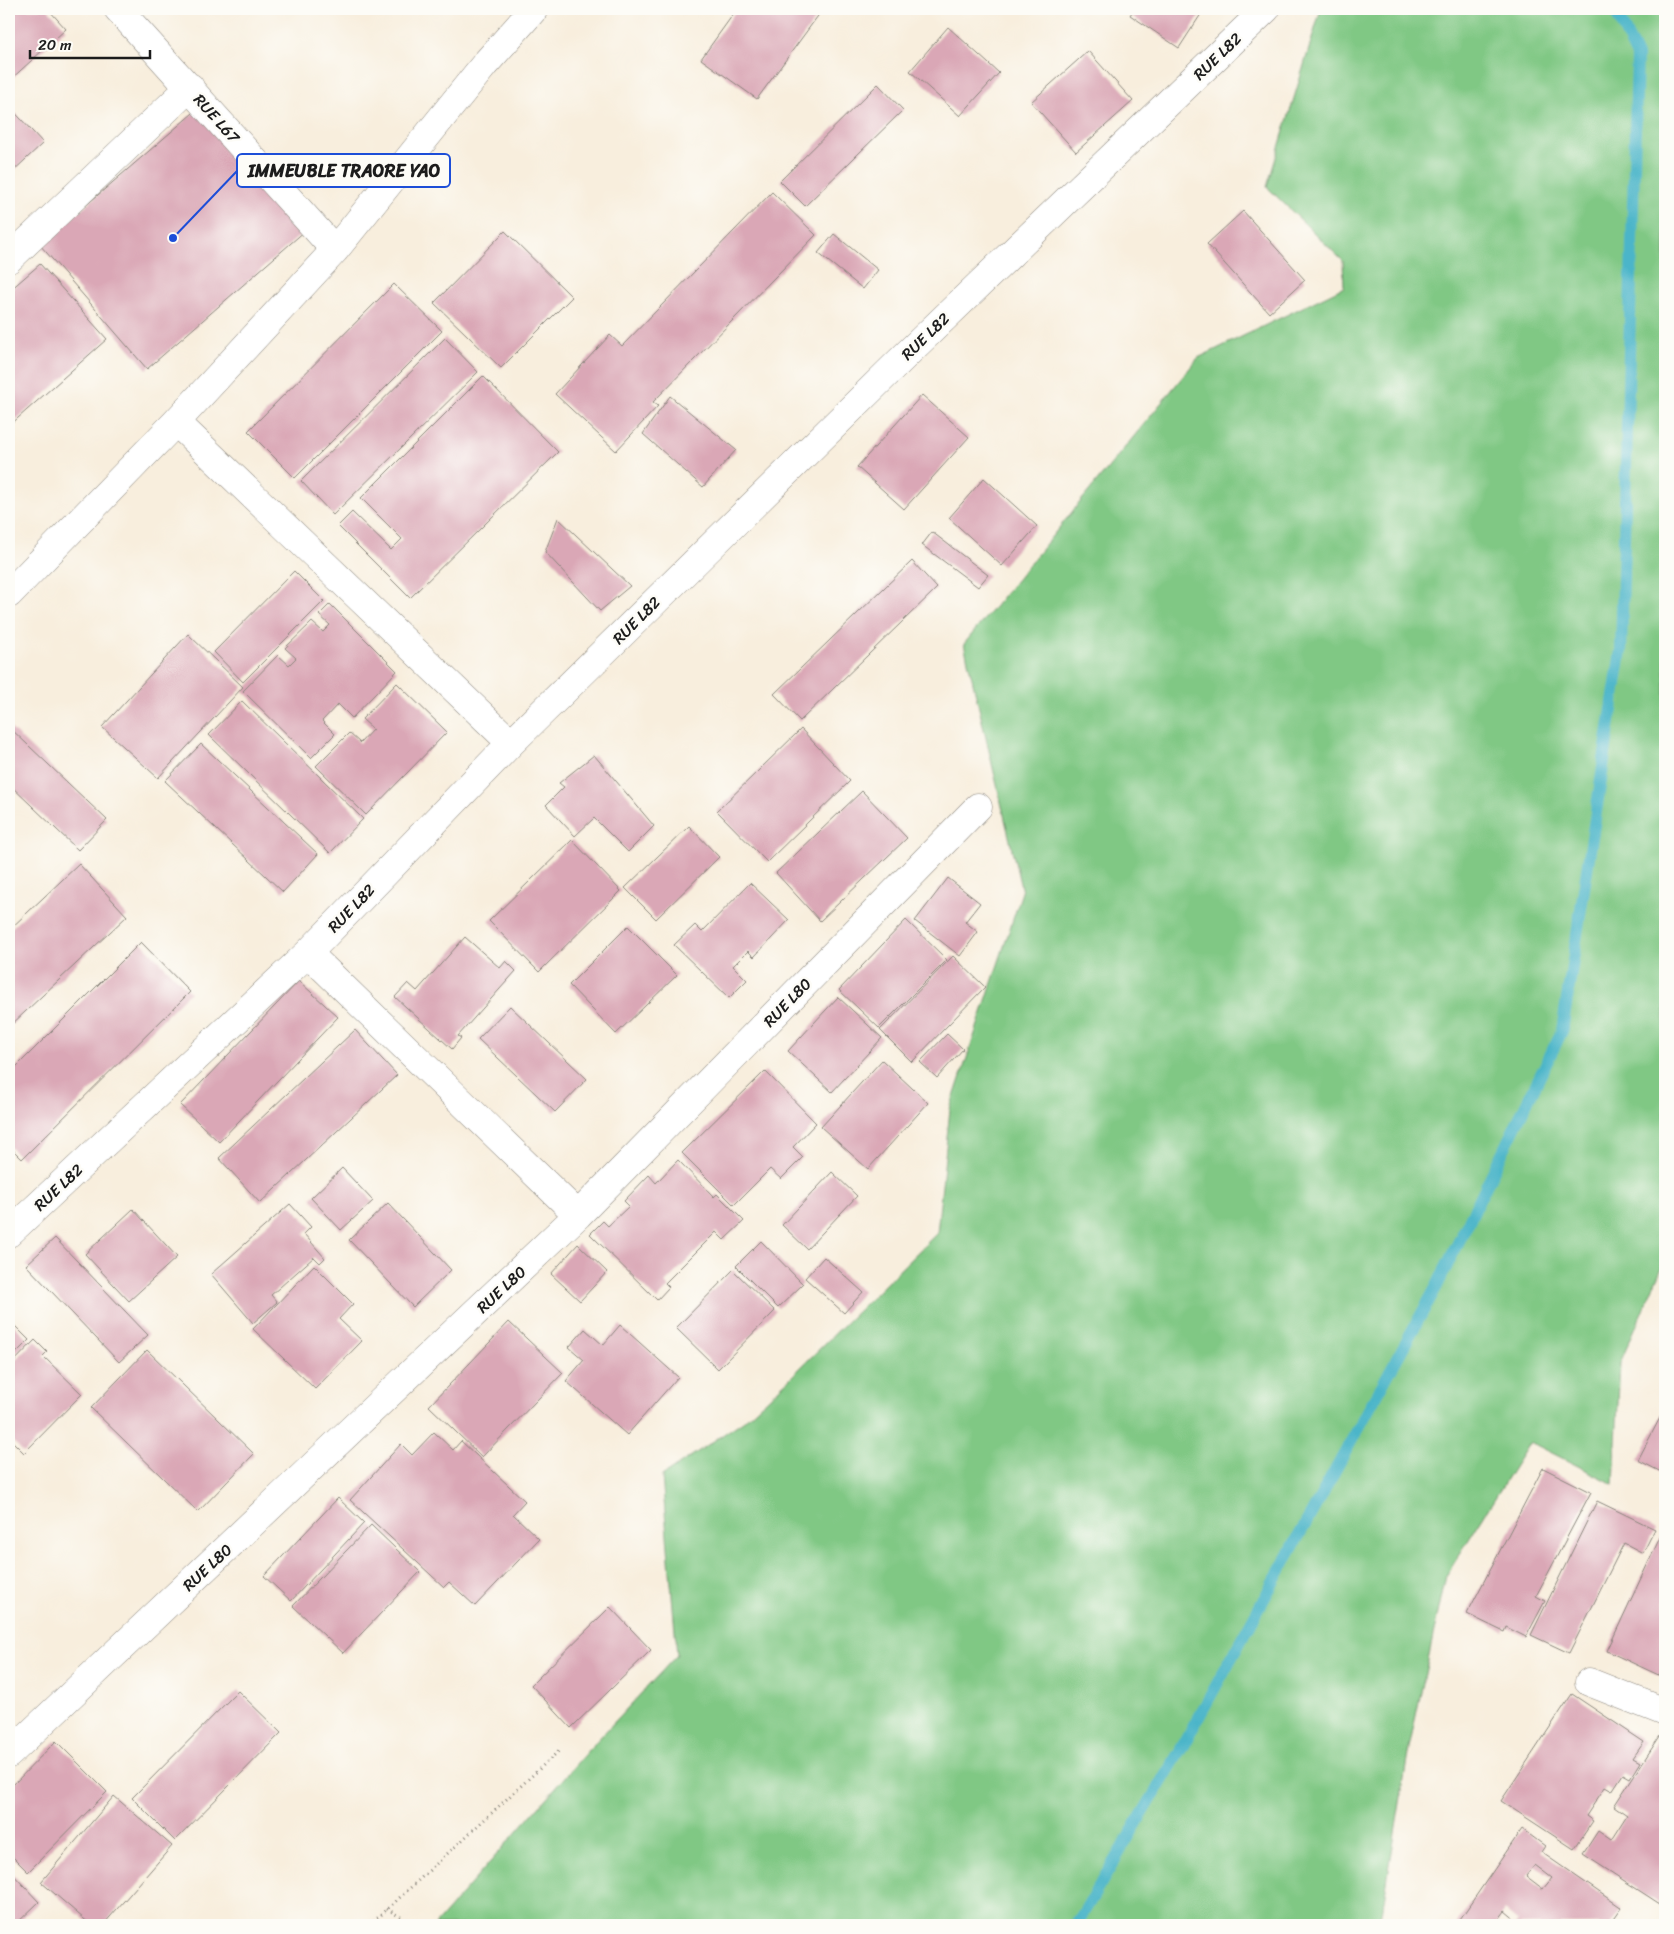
<svg xmlns="http://www.w3.org/2000/svg" width="1674" height="1934" viewBox="0 0 1674 1934" font-family="Sriracha,sans-serif">
<style>
.green{fill:#80c884;stroke:#4e7250}
.lines{fill:none;stroke-linecap:round;stroke-linejoin:round}
.stream{stroke:#4bb5c9;stroke-width:12}
.building{fill:#daa7b6;fill-rule:evenodd}
.minor-casing{stroke:#8a857c;stroke-width:29}
.path{stroke:#8a857c;stroke-width:3;stroke-dasharray:1 4;stroke-linecap:butt}
.minor{stroke:#fff;stroke-width:28}
.labels{text-anchor:middle;stroke-width:5;stroke-linejoin:round;paint-order:stroke}
.street-label{font-size:16px;fill:#1c1c1c;stroke:#fdfcf7}
.leader{fill:none;stroke:#1d4ed8;stroke-width:2}
.callout-dot{fill:#1d4ed8;stroke:#fdfcf7;stroke-width:2}
.callout{fill:#fdfcf7;stroke:#1d4ed8;stroke-width:2}
.callout-label{font-size:18px;text-anchor:middle;font-weight:bold;fill:#1c1c1c}
</style>
<rect width="100%" height="100%" fill="#fdfcf7"/>
<filter id="ink" filterUnits="userSpaceOnUse"><feTurbulence type="fractalNoise" baseFrequency=".02" numOctaves="2"/><feDisplacementMap in="SourceGraphic" scale="10" xChannelSelector="R" yChannelSelector="G"/><feConvolveMatrix kernelMatrix="1 2 1 2 8 2 1 2 1" color-interpolation-filters="sRGB"/></filter>
<filter id="wash" filterUnits="userSpaceOnUse"><feTurbulence type="fractalNoise" baseFrequency=".0096" numOctaves="4" result="noise"/><feDisplacementMap in="SourceGraphic" scale="20" xChannelSelector="R" yChannelSelector="G"/><feGaussianBlur stdDeviation="1.12" result="paint"/><feColorMatrix in="noise" values="0 0 0 0 0 0 0 0 0 0 0 0 0 0 0 0 0 1.4 0 .05"/><feComposite in="paint" operator="in"/></filter>
<g filter="url(#wash)">
<rect width="100%" height="100%" fill="#f8eedd"/>
<path class="green" d="M1321,9H1665V1260L1620,1363L1614,1484L1530,1442L1446,1576L1409,1748L1380,1925H435L591,1747L677,1655L662,1476L743,1421L788,1380L937,1233L950,1109L1022,892L964,644L1198,358L1344,287L1343,261L1267,187Z"/>
<g class="lines">
<path class="stream" d="M1076,1925L1180,1751L1437,1286L1562,1031L1621,651L1637,56L1614,9"/>
</g>
<g id="blocks">
<path class="building" d="M9,9H48L66,29L9,81Z
M737,9H823L757,99L701,59Z
M1134,9H1200L1203,11L1179,48L1130,15Z
M948,27L999,73L960,116L910,71Z
M1088,51L1133,101L1076,152L1031,102Z
M878,84L903,110L805,206L780,181Z
M9,106L43,143L9,175Z
M200,107L306,230L147,369L40,245Z
M772,192L816,235L653,402L658,406L616,451L555,394L610,335L622,346Z
M1243,211L1305,280L1269,313L1207,244Z
M505,231L572,297L501,368L434,303Z
M834,234L878,270L863,289L818,253Z
M40,264L107,339L9,426V291Z
M394,284L442,331L295,478L248,431Z
M445,338L478,372L333,515L301,481Z
M483,376L558,452L410,598L338,526L352,512L391,550L402,539L361,498Z
M922,395L969,437L904,509L857,467Z
M670,396L736,450L703,487L643,434Z
M984,478L1037,526L1002,566L949,518Z
M558,518L630,586L600,611L545,552Z
M932,532L988,575L978,587L922,545Z
M912,561L937,588L800,721L774,694Z
M294,571L324,601L243,682L214,652Z
M330,604L397,671L352,718L338,704L322,721L335,734L311,758L243,691L278,655L289,665L296,658L285,648L312,622L323,632L330,625L319,615Z
M188,634L243,687L158,778L102,727Z
M397,683L447,732L366,815L316,766L349,733L360,743L373,729L362,719Z
M242,701L363,819L330,853L209,735Z
M9,727L107,820L78,850L9,784Z
M801,729L850,781L767,862L717,811Z
M201,744L318,854L283,892L165,781Z
M594,755L654,826L628,852L594,818L575,836L546,805L564,787L559,783Z
M862,791L907,838L820,921L776,873Z
M689,826L719,857L656,919L625,888Z
M572,840L621,891L539,972L489,921Z
M79,864L127,916L9,1027V930Z
M948,878L980,903L965,922L978,932L960,956L915,921Z
M750,883L789,920L754,957L748,951L733,966L747,980L729,998L674,945L695,925L702,932Z
M906,920L947,960L879,1028L839,990Z
M628,926L677,975L616,1034L569,985Z
M465,937L500,968L506,961L516,971L458,1036L461,1038L452,1049L395,997L408,983L417,991Z
M141,942L190,992L22,1159L9,1146V1074Z
M953,956L985,987L912,1062L880,1030Z
M299,981L338,1017L219,1142L180,1105Z
M838,997L882,1038L832,1092L788,1051Z
M510,1006L587,1079L555,1112L478,1039Z
M355,1030L397,1075L260,1203L219,1158Z
M947,1034L963,1049L937,1078L920,1062Z
M882,1060L928,1103L868,1169L821,1127Z
M765,1071L816,1123L793,1147L803,1157L781,1179L770,1169L734,1205L682,1153Z
M678,1160L714,1197L717,1194L744,1221L724,1240L716,1232L665,1283L669,1287L657,1300L590,1234L603,1221L608,1226L629,1206L624,1201L649,1175L656,1183Z
M342,1168L373,1201L341,1230L311,1198Z
M832,1172L857,1196L807,1249L782,1225Z
M388,1203L451,1270L413,1307L349,1240Z
M290,1204L311,1227L304,1234L325,1258L320,1263L314,1257L271,1295L277,1302L253,1323L211,1274Z
M133,1209L177,1257L129,1301L85,1254Z
M55,1238L148,1335L119,1362L26,1265Z
M761,1241L803,1284L778,1308L736,1266Z
M578,1244L607,1272L580,1301L551,1274Z
M824,1257L863,1292L844,1313L805,1278Z
M314,1265L353,1304L339,1319L362,1341L315,1389L253,1329Z
M733,1270L775,1311L718,1369L676,1328Z
M9,1320L29,1340L9,1360Z
M509,1322L563,1373L482,1457L429,1406Z
M620,1325L678,1377L627,1435L566,1381L584,1360L569,1347L585,1329L603,1345Z
M35,1340L47,1352L43,1356L82,1394L24,1453L9,1438V1367Z
M147,1350L254,1454L198,1512L91,1408Z
M1663,1412L1665,1413V1474L1638,1460Z
M434,1432L453,1450L461,1441L525,1501L513,1514L539,1539L475,1606L449,1582L444,1587L350,1500L401,1444L412,1455Z
M1543,1468L1591,1492L1536,1596L1545,1601L1526,1637L1506,1627L1504,1632L1467,1614Z
M338,1498L364,1523L291,1601L264,1576Z
M1597,1501L1655,1529L1643,1553L1624,1543L1569,1653L1531,1635Z
M371,1525L420,1572L343,1653L293,1606Z
M1663,1531H1665V1678L1607,1651Z
M610,1607L651,1650L571,1728L531,1685Z
M238,1691L281,1733L175,1841L132,1798Z
M1572,1694L1644,1742L1633,1758L1640,1762L1630,1778L1623,1774L1612,1791L1605,1787L1586,1816L1593,1821L1574,1849L1501,1801Z
M1660,1736L1665,1739V1903L1663,1906L1583,1854L1598,1831L1611,1840L1627,1815L1614,1806Z
M56,1741L107,1792L28,1872L9,1853V1789Z
M114,1796L172,1846L103,1925H91L41,1882Z
M1522,1829L1545,1846L1541,1852L1622,1908L1610,1925H1514L1517,1921L1505,1911L1496,1923L1500,1925H1456ZM1535,1865L1552,1878L1543,1889L1526,1876Z
M9,1870L39,1902L15,1925H9Z"/>
</g>
</g>
<g filter="url(#ink)">
<use href="#blocks" fill-opacity="0" stroke="#8a857c" stroke-width="1"/>
<g class="lines">
<g class="minor-casing">
<path id="minor" d="M118,9L335,250
M9,259L190,87
M176,422L511,743
M9,594L176,422L335,250L485,64L534,9
M308,953L578,1215
M9,1233L308,953L511,743L911,350L1266,9
M1589,1682L1665,1712
M9,1754L578,1215L978,807"/>
</g>
<path class="path" d="M387,1909L414,1925
M370,1925L561,1749"/>
<use href="#minor" class="minor"/>
</g>
</g>
<g class="labels">
<g class="street-label">
<text transform="translate(1217 56) rotate(-44)" y="6">RUE L82</text>
<text transform="translate(217 118) rotate(48)" y="6">RUE L67</text>
<text transform="translate(925 336) rotate(-44)" y="6">RUE L82</text>
<text transform="translate(636 620) rotate(-45)" y="6">RUE L82</text>
<text transform="translate(351 908) rotate(-46)" y="6">RUE L82</text>
<text transform="translate(787 1002) rotate(-46)" y="6">RUE L80</text>
<text transform="translate(58 1187) rotate(-43)" y="6">RUE L82</text>
<text transform="translate(501 1289) rotate(-43)" y="6">RUE L80</text>
<text transform="translate(207 1567) rotate(-43)" y="6">RUE L80</text>
</g>
</g>
<path class="leader" d="M173 238L237 171"/>
<circle class="callout-dot" cx="173" cy="238" r="5"/>
<rect class="callout" x="237" y="154" width="213" height="33" rx="5"/>
<g class="callout-label">
<text x="344" y="177">IMMEUBLE TRAORE YAO</text>
</g>
<rect width="1674" height="1934" fill="none" stroke="#fdfcf7" stroke-width="30"/>
<path d="M30 50v8h120v-8" fill="none" stroke="#1c1c1c" stroke-width="2.5"/>
<text x="38" y="50" font-size="15" fill="#1c1c1c" stroke="#fdfcf7" stroke-width="4" paint-order="stroke">20 m</text>
</svg>
